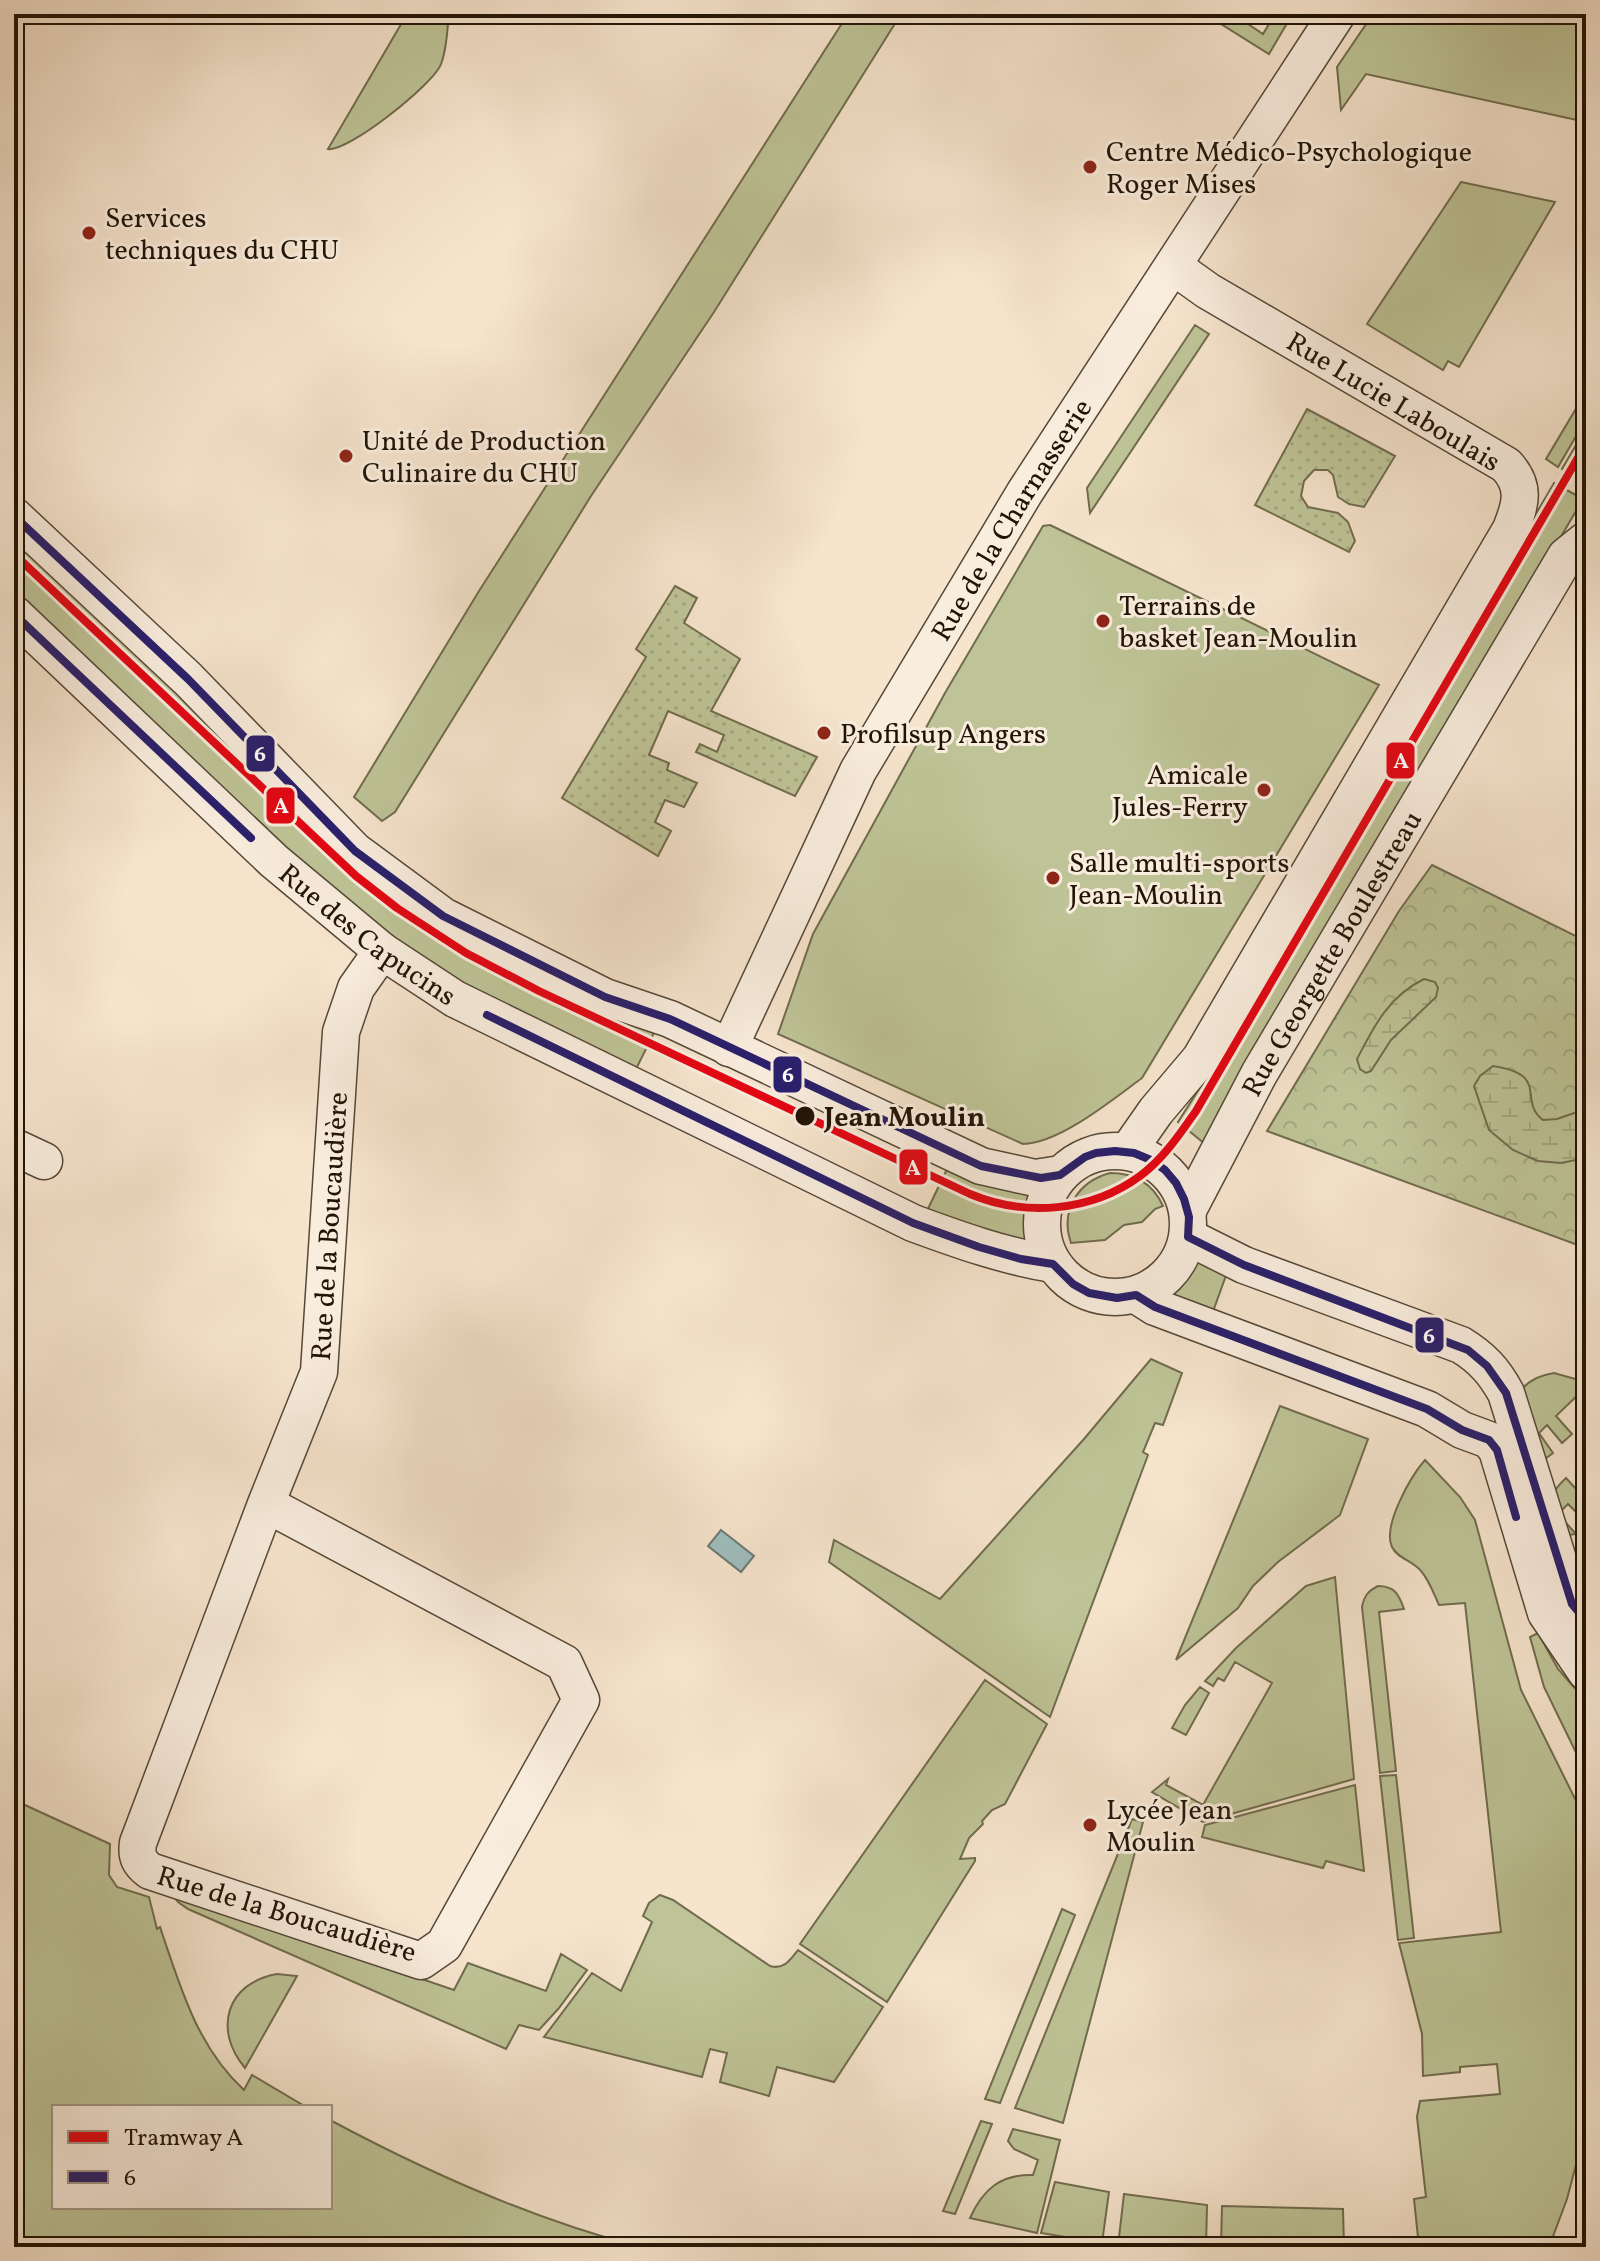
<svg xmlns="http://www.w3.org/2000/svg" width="1600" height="2261" viewBox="0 0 1600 2261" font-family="Vollkorn,serif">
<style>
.grass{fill:#bec497;stroke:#706c4e;stroke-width:2}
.forest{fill:url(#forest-crowns);stroke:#706c4e;stroke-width:2}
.wetland{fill:url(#wetland-marsh);stroke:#706c4e;stroke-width:2}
.garden{fill:url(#garden-dots);stroke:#706c4e;stroke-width:2}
.water{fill:#9ebebd;stroke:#6c7a73;stroke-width:2}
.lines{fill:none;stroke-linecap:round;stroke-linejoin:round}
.minor-casing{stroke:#564837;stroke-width:39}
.minor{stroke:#f9edde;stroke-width:36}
.bus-1-casing{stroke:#f9edde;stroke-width:14}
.bus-1{stroke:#291f6c;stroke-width:8}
.tram-1-casing{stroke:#f9edde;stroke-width:14}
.tram-1{stroke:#e30613;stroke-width:8}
.poi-dot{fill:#8f2418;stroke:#f9edde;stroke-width:3}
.stop-dot{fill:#211405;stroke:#f9edde;stroke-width:3}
.labels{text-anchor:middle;stroke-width:6;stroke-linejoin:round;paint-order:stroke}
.poi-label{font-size:28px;fill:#211405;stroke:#f9edde;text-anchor:start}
.street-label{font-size:28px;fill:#211405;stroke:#f9edde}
.stop-label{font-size:28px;font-weight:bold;fill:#211405;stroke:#f9edde;text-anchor:start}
.line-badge{stroke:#f9edde;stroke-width:3}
.badge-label{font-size:22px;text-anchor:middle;font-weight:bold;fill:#fff}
</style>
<defs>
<pattern id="forest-crowns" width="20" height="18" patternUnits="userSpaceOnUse" patternTransform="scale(2)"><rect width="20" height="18" fill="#bec497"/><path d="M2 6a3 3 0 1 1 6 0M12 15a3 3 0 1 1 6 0" fill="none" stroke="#a3a881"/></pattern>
<pattern id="wetland-marsh" width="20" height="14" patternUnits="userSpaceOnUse" patternTransform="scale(2)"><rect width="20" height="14" fill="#bec497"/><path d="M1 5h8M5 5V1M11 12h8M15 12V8" fill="none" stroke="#a3a881"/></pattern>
<pattern id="garden-dots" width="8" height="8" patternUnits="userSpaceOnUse" patternTransform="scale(2)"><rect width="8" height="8" fill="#bec497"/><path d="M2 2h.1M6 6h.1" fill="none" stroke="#a3a881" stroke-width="1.8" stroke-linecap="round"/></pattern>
</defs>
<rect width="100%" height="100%" fill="#f6e4cd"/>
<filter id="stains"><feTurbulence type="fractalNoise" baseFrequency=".0025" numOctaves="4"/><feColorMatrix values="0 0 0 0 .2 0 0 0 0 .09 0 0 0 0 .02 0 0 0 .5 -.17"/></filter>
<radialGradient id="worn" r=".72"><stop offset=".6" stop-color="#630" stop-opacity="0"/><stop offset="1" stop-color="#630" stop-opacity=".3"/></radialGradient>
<path class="grass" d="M407,14H449C447,30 447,49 441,64C434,84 347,153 328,149Z
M848,14H901L714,312L591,496L395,812L382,821L354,797L479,591Z
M1205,14H1245L1242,20L1263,34L1275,14L1289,20L1269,54Z
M1373,14H1586V122L1366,74L1341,110L1337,67Z
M1461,182L1555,202L1459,367L1448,361L1443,370L1367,324Z
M1195,325L1209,334L1090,513L1087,488Z
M1586,392V419L1558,467L1546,459Z
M1586,428V483L1562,469Z
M1554,483L1583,499L1205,1144L1178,1122L1213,1067Z
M1050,525L1379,685L1142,1078C1112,1100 1060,1143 1023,1144L778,1034L813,934L945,693L1043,526Z
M14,536L253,764L250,769L256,774L507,963L654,1033L635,1071L440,974L282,852L14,596Z
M949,1165L1030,1191L1025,1218L1028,1246L925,1215Z
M1110,1173C1135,1173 1153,1184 1163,1206L1155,1209L1142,1222L1124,1225L1105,1240L1071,1243C1060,1211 1077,1182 1110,1173Z
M1198,1259L1228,1270L1211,1317L1163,1299L1179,1287Z
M1151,1359L1182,1373L1163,1425L1155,1423L1143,1452L1148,1455L1050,1717L829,1562L834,1540L940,1599L1084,1439Z
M1554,1373L1586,1382V1390L1584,1389L1556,1416L1572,1434L1562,1443L1547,1425L1539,1433L1553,1453L1545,1459L1521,1390C1530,1379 1541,1375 1554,1373Z
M1280,1406L1368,1439L1340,1515L1278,1562L1253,1586L1238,1608L1176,1660Z
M1425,1460L1460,1497L1475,1520L1521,1690L1586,1821V2127L1567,2199L1549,2247H1419L1414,2199L1426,2197L1417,2117L1420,2101L1500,2094L1497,2064L1460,2067V2072L1423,2076L1422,2034L1399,1943L1501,1932L1465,1603L1439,1605C1434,1594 1429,1580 1421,1571C1413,1561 1397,1558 1392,1547C1382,1526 1411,1476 1425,1460Z
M1566,1478L1586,1500V1522L1568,1504L1558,1514L1576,1534L1568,1535L1559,1531C1551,1505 1544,1498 1566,1478Z
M1335,1577L1354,1779L1203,1822L1152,1792L1168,1779L1166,1785L1203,1805L1272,1683L1235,1662L1224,1681L1218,1678L1213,1686L1205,1681L1236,1648L1306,1586Z
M1378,1586C1395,1586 1399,1595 1404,1609L1379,1612L1396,1771L1380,1773L1362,1607C1364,1596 1368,1591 1378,1586Z
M1538,1633L1558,1669L1586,1701V1773L1544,1687L1530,1637Z
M985,1680L1047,1724L1005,1804L992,1810L982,1821L983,1824L969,1838L960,1859L975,1858V1861L887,2002L800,1944Z
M1200,1687L1209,1693L1186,1735L1172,1728L1185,1705Z
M1396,1775L1414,1938L1398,1940L1380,1776Z
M1355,1785L1364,1871L1326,1861L1323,1868L1202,1837L1205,1825Z
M14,1800L110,1844L109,1875L117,1887L149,1897L157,1929L160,1927C180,1986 197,2047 244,2090L252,2075L306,2107H54V2207H330V2120C429,2173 532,2219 640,2247H14Z
M1132,1819L1143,1822L1063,2123L1015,2108Z
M172,1894L454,1990L468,1963L546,1991L561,1954L587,1970L559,2008L539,2030L519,2025L506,2049L188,1909L178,1902Z
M660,1895L673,1900L770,1966C784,1970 790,1960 798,1950L883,2007L834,2082L777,2067L769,2096L720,2082L727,2053L710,2049L702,2077L544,2037L592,1973L621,1991L652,1922L643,1916L649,1903Z
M1062,1909L1075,1915L1000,2103L985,2099Z
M277,1974L297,1976L245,2068C213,2030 226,1983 277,1974Z
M981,2121L992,2124L955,2214L943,2211Z
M1013,2129L1060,2140L1037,2233L970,2218C983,2189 1001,2174 1033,2175L1038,2160L1014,2149L1008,2141Z
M1055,2182L1109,2192L1102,2243L1041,2233Z
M1124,2194L1207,2205L1206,2247L1118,2246Z
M1222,2206L1343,2209L1344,2247H1221Z"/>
<path class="forest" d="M1432,865L1586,941V1248L1267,1131L1399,911Z"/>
<path class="wetland" d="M1424,979L1435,982L1438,988L1436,997L1391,1040L1371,1071L1366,1073L1360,1069L1357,1059C1374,1026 1389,996 1424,979Z
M1493,1066C1551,1075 1517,1100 1543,1120L1557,1119L1586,1109V1158L1561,1163L1538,1161L1513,1150L1489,1130L1474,1086L1480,1076Z"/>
<path class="garden" d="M1307,409L1395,456L1364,507L1349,504L1338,497L1333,475L1328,470H1314L1304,481L1301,496L1308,507L1338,513L1348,522L1355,541L1349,552L1255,505Z
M675,586L697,598L684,623L740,659L711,711L817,757L795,796L696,752L700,744L717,752L724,735L668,711L649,755L669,763L667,770L697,783L684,807L665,800L655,822L671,831L658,856L562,798L646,657L636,649Z"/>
<path class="water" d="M721,1530L754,1556L741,1572L708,1546Z"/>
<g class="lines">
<g class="minor-casing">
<g id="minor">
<path d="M14,516L188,679L355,851L443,916L605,997L670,1019L981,1166L1035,1178L1061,1174"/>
<path id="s1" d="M14,614L274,861L382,951L455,999L913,1223C959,1240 1004,1256 1053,1264"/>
<path id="s2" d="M729,1048L858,771L1025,492L1337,14"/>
<path d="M14,1147L44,1161"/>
<circle cx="1115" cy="1224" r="73"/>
<path d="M1128,1151L1156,1111L1200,1059L1511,529C1521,504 1526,486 1506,465L1208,291L1173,266"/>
<path id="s3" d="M1188,1210L1259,1074L1566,556L1586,540"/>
<path d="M1188,1237L1244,1265L1461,1345C1482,1358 1494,1371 1506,1393L1572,1604L1586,1621"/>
<path d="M1136,1295L1155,1307L1427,1409L1462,1430L1489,1440L1497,1450L1546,1613L1586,1672"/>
<path id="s4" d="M266,1504L564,1663L581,1700L444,1945L421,1961L150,1871C139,1863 136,1856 138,1843L266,1504L319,1372L341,1032L356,988L382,951"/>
</g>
</g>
<use href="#minor" class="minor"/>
<g class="bus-1-casing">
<path id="bus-1" d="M14,516L188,679L355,851L443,916L605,997L670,1019L981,1166L1041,1178L1060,1175L1085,1157L1096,1153L1115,1151L1134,1153L1151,1160L1165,1170L1176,1183L1184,1199L1189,1217L1188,1237L1244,1265L1468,1350L1487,1366L1506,1393L1572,1604L1586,1621
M14,614L251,838
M487,1015L913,1223L979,1247L1021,1259L1053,1264L1073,1284L1089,1293L1117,1298L1136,1295L1155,1307L1427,1409L1462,1430L1489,1440L1497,1450L1516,1517"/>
</g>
<use href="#bus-1" class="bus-1"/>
<g class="tram-1-casing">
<path id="tram-1" d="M14,554L356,876L397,908L466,953L539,991L970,1194C1025,1217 1091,1212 1140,1176C1163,1159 1180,1134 1196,1111L1586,444"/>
</g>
<use href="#tram-1" class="tram-1"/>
</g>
<g class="poi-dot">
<circle cx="1090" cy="167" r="8"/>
<circle cx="89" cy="233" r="8"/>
<circle cx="346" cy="456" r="8"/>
<circle cx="1103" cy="621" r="8"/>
<circle cx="824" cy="733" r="8"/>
<circle cx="1264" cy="790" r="8"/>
<circle cx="1053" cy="878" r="8"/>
<circle cx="1090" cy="1825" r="8"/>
</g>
<circle class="stop-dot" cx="805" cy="1116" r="11"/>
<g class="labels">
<g class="poi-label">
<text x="1106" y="161">Centre Médico-Psychologique<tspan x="1106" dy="32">Roger Mises</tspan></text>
<text x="105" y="227">Services<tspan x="105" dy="32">techniques du CHU</tspan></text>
<text x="362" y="450">Unité de Production<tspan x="362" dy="32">Culinaire du CHU</tspan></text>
<text x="1119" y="615">Terrains de<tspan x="1119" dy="32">basket Jean-Moulin</tspan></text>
<text x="840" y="743">Profilsup Angers</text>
<text x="1248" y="784" text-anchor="end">Amicale<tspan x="1248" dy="32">Jules-Ferry</tspan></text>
<text x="1069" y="872">Salle multi-sports<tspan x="1069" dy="32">Jean-Moulin</tspan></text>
<text x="1106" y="1819">Lycée Jean<tspan x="1106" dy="32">Moulin</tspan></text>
</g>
<g class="street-label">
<text transform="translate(1394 401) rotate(31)" y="10">Rue Lucie Laboulais</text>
<text dy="10" stroke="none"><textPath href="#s2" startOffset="600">Rue de la Charnasserie</textPath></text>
<text dy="10" stroke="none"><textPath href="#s1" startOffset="478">Rue des Capucins</textPath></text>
<text dy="10" stroke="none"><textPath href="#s3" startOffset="294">Rue Georgette Boulestreau</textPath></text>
<text dy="10" stroke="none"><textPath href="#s4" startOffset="1656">Rue de la Boucaudière</textPath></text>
<text transform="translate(287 1913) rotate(17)" y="10">Rue de la Boucaudière</text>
</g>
<g class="stop-label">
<text x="824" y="1126">Jean Moulin</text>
</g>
</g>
<g class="line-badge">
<rect x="245" y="734" width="31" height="39" rx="8" fill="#291f6c"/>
<rect x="1385" y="741" width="31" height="39" rx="8" fill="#e30613"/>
<rect x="265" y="786" width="31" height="39" rx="8" fill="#e30613"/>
<rect x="772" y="1055" width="31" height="39" rx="8" fill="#291f6c"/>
<rect x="898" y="1148" width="31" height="38" rx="8" fill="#e30613"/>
<rect x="1414" y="1316" width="31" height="38" rx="8" fill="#291f6c"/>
</g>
<g class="badge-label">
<text x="260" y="761">6</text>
<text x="1401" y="768">A</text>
<text x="281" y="813">A</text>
<text x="788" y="1082">6</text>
<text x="913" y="1175">A</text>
<text x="1429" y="1343">6</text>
</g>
<rect width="1600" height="2261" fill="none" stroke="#f6e4cd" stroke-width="48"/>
<rect x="16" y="16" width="1568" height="2229" fill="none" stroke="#211405" stroke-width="4"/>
<rect x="24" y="24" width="1552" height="2213" fill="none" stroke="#211405" stroke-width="2"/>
<rect x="52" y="2105" width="280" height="104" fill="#f9edde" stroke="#a39687" stroke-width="2"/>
<rect x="68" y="2131" width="40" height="12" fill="#e30613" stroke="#a39687" stroke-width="2"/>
<text x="124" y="2145" font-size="24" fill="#211405">Tramway A</text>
<rect x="68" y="2171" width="40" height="12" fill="#291f6c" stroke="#a39687" stroke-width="2"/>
<text x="124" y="2185" font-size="24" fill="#211405">6</text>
<rect width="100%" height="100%" filter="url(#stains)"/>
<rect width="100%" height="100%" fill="url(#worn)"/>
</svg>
